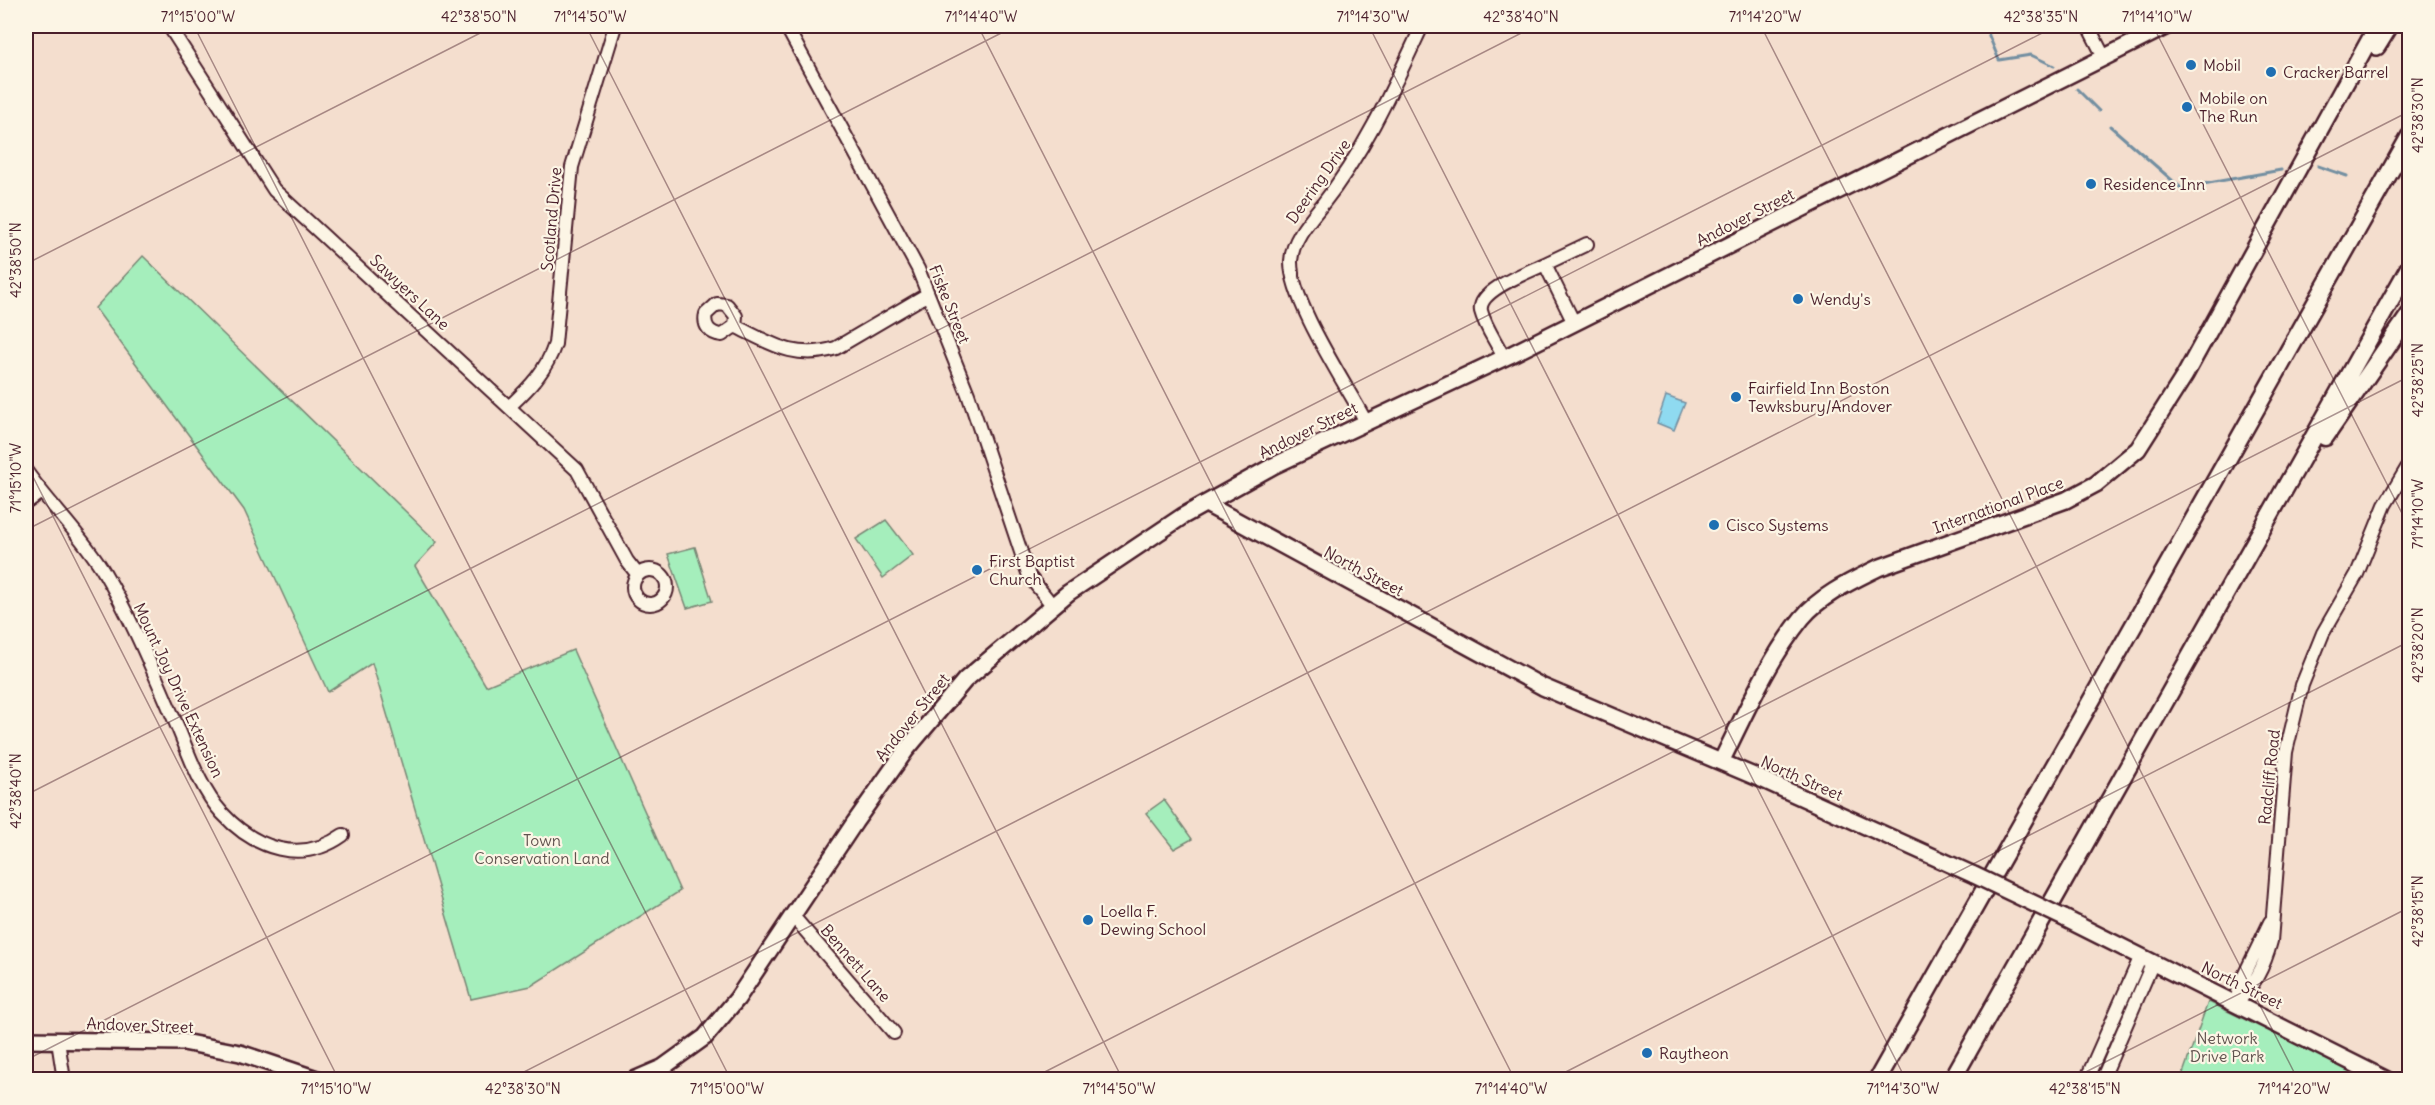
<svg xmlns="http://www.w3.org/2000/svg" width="2435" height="1105" viewBox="0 0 2435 1105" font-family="Delius,sans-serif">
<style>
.green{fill:#a5eebc;stroke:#788674;stroke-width:1.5}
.water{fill:#8fdaf0;stroke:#738fa1;stroke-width:1.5}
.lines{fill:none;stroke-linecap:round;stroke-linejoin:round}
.stream{stroke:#738fa1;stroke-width:3}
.minor-casing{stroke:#4a1f2b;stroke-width:16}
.major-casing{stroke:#4a1f2b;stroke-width:20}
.highway-casing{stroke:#4a1f2b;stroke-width:21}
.minor{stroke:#fcf5e5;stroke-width:12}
.major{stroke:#fcf5e5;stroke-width:15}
.highway{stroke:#fcf5e5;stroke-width:16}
.major-bridge-casing{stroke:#4a1f2b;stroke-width:20;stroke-linecap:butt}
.major-bridge{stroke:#fcf5e5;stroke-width:15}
.ticks{fill:none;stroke:#4a1f2b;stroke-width:1.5;stroke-opacity:0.45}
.poi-dot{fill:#1f6fb2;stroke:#fcf5e5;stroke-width:2}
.labels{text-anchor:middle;stroke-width:4.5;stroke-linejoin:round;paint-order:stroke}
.poi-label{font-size:16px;fill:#4a1f2b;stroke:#fcf5e5;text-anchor:start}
.street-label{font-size:16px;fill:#4a1f2b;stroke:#fcf5e5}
.park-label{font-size:16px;fill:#61534f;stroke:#fcf5e5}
.neatline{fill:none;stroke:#4a1f2b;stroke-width:2}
.ticks-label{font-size:15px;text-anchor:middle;fill:#4a1f2b}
</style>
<rect width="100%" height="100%" fill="#f4dece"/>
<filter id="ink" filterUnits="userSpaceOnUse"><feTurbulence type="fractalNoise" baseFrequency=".0167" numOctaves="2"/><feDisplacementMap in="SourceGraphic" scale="12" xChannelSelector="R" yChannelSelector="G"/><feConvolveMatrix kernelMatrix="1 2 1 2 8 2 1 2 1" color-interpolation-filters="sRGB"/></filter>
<g filter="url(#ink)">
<path class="green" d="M143,256L437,542L415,566L486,686L573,650L680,891L531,986L471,999L372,663L328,692L244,510L95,308Z
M886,520L913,555L883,578L856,539Z
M695,547L712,601L687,608L668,554Z
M1164,800L1192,839L1174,849L1146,813Z
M2208,1002H2209L2367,1079H2181Z"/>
<path class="water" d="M1666,396L1685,403L1674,430L1657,423Z"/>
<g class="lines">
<path class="stream" d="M1985,26L1999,60L2031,55L2054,66
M2077,89L2099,111
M2110,126L2181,188L2281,170
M2318,166L2347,176"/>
<g class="minor-casing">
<path id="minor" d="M169,26L274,190L577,470L627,561L638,575
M786,26L918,269L968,394L1029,576L1053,606
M2088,26L2104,57
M1545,264L1587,244
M735,326L722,335C710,334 703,326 706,314L717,304L727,305L736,316L735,326C770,343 795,361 836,348L928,294
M1504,358C1497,343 1485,327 1481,311C1477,290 1529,272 1545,264L1573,321
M510,406C530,387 546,371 555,344L572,167L615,26
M1366,422C1346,384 1290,301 1291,261C1292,240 1309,221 1322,205C1365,151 1393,88 1422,26
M26,471C49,504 85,539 104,572C133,621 155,676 178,728C190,757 201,790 222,813C255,849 301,865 343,835
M26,503L41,492
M633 587a17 17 0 1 1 34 0a17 17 0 1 1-34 0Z
M792,915L894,1033
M2237,1002C2255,986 2265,964 2271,941L2286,752L2302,685L2323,633L2357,574L2385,505L2410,463
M2237,1002L2239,986L2270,922
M58,1041L64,1080
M2086,1080L2141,956
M2102,1080L2153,962"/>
</g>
<g class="major-casing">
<path id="major" d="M2377,47L2390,26
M1206,504L1543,687L1761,779L1974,875
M1721,762C1745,714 1768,660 1802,618C1821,595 1852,581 1878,568L2066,500L2096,484L2138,449L2185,375L2377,26
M2064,918L2387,1080
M26,1040L183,1042L240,1053L320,1080
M634,1080L662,1068L705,1037L737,999L855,822L906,750L965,680L1068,593L1183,516L1273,466L1510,355L2167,26"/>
</g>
<g class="highway-casing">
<path id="highway" d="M2325,437L2410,314
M1877,1080L2410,136
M1952,1080L2410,266"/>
</g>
<use href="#minor" class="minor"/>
<use href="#major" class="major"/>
<use href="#highway" class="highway"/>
<g class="major-bridge-casing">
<path id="major-bridge" d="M1974,875L2064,918"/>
</g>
<use href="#major-bridge" class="major-bridge"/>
</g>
</g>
<path class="ticks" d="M194,26L731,1080M586,26L1123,1080M978,26L1515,1080M1369,26L1906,1080M1761,26L2298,1080M2153,26L2410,529M26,264L494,26M26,463L339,1080M26,530L1015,26M26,795L1535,26M26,1060L2056,26M508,1080L2410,111M1029,1080L2410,376M1550,1080L2410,641M2070,1080L2410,907"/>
<g class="poi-dot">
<circle cx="2191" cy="65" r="6"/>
<circle cx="2271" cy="72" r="6"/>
<circle cx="2187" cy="107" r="6"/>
<circle cx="2091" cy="184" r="6"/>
<circle cx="1798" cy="299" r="6"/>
<circle cx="1736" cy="397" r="6"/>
<circle cx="1714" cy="525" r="6"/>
<circle cx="977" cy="570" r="6"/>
<circle cx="1088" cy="920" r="6"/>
<circle cx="1647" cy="1053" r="6"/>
</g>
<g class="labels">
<g class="poi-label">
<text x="2203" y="71">Mobil</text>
<text x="2283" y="78">Cracker Barrel</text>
<text x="2199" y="104">Mobile on<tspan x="2199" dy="18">The Run</tspan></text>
<text x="2103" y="190">Residence Inn</text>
<text x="1810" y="305">Wendy's</text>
<text x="1748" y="394">Fairfield Inn Boston<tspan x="1748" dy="18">Tewksbury/Andover</tspan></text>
<text x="1726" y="531">Cisco Systems</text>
<text x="989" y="567">First Baptist<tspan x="989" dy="18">Church</tspan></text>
<text x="1100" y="917">Loella F.<tspan x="1100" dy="18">Dewing School</tspan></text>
<text x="1659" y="1059">Raytheon</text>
</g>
<g class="street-label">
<text transform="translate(1318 181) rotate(-55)" y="6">Deering Drive</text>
<text transform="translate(1745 217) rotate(-27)" y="6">Andover Street</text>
<text transform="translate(551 219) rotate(-85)" y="6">Scotland Drive</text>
<text transform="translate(410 292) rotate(43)" y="6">Sawyers Lane</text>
<text transform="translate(950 304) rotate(68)" y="6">Fiske Street</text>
<text transform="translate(1308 430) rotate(-26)" y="6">Andover Street</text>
<text transform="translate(1998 505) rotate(-20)" y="6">International Place</text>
<text transform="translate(1364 571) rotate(28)" y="6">North Street</text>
<text transform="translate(179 690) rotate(65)" y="6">Mount Joy Drive Extension</text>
<text transform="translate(912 717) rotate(-51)" y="6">Andover Street</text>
<text transform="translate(2269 777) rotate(-84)" y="6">Radcliff Road</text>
<text transform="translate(1802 778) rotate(24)" y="6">North Street</text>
<text transform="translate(856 963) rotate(49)" y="6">Bennett Lane</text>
<text transform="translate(2242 985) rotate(26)" y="6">North Street</text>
<text transform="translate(140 1025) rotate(2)" y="6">Andover Street</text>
</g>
<g class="park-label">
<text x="542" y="846">Town<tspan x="542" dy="18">Conservation Land</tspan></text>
<text x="2227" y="1044">Network<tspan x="2227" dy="18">Drive Park</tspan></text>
</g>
</g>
<rect width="2435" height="1105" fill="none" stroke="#fcf5e5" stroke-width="66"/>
<rect x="33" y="33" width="2369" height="1039" class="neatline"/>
<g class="ticks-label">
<text x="198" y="22">71°15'00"W</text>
<text x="479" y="22">42°38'50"N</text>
<text x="590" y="22">71°14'50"W</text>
<text x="981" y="22">71°14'40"W</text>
<text x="1373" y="22">71°14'30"W</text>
<text x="1521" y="22">42°38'40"N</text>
<text x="1765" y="22">71°14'20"W</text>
<text x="2041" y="22">42°38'35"N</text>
<text x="2157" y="22">71°14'10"W</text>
<text transform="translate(2418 115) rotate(-90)" y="5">42°38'30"N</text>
<text transform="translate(16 260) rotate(-90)" y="5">42°38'50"N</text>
<text transform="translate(2418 380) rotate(-90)" y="5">42°38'25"N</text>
<text transform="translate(16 478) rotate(-90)" y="5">71°15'10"W</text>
<text transform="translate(2418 514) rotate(-90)" y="5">71°14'10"W</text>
<text transform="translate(2418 645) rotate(-90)" y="5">42°38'20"N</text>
<text transform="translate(16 791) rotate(-90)" y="5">42°38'40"N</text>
<text transform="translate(2418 911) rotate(-90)" y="5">42°38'15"N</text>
<text x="336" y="1094">71°15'10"W</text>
<text x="523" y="1094">42°38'30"N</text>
<text x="727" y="1094">71°15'00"W</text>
<text x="1119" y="1094">71°14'50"W</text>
<text x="1511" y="1094">71°14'40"W</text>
<text x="1903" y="1094">71°14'30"W</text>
<text x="2085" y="1094">42°38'15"N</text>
<text x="2294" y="1094">71°14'20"W</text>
</g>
</svg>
